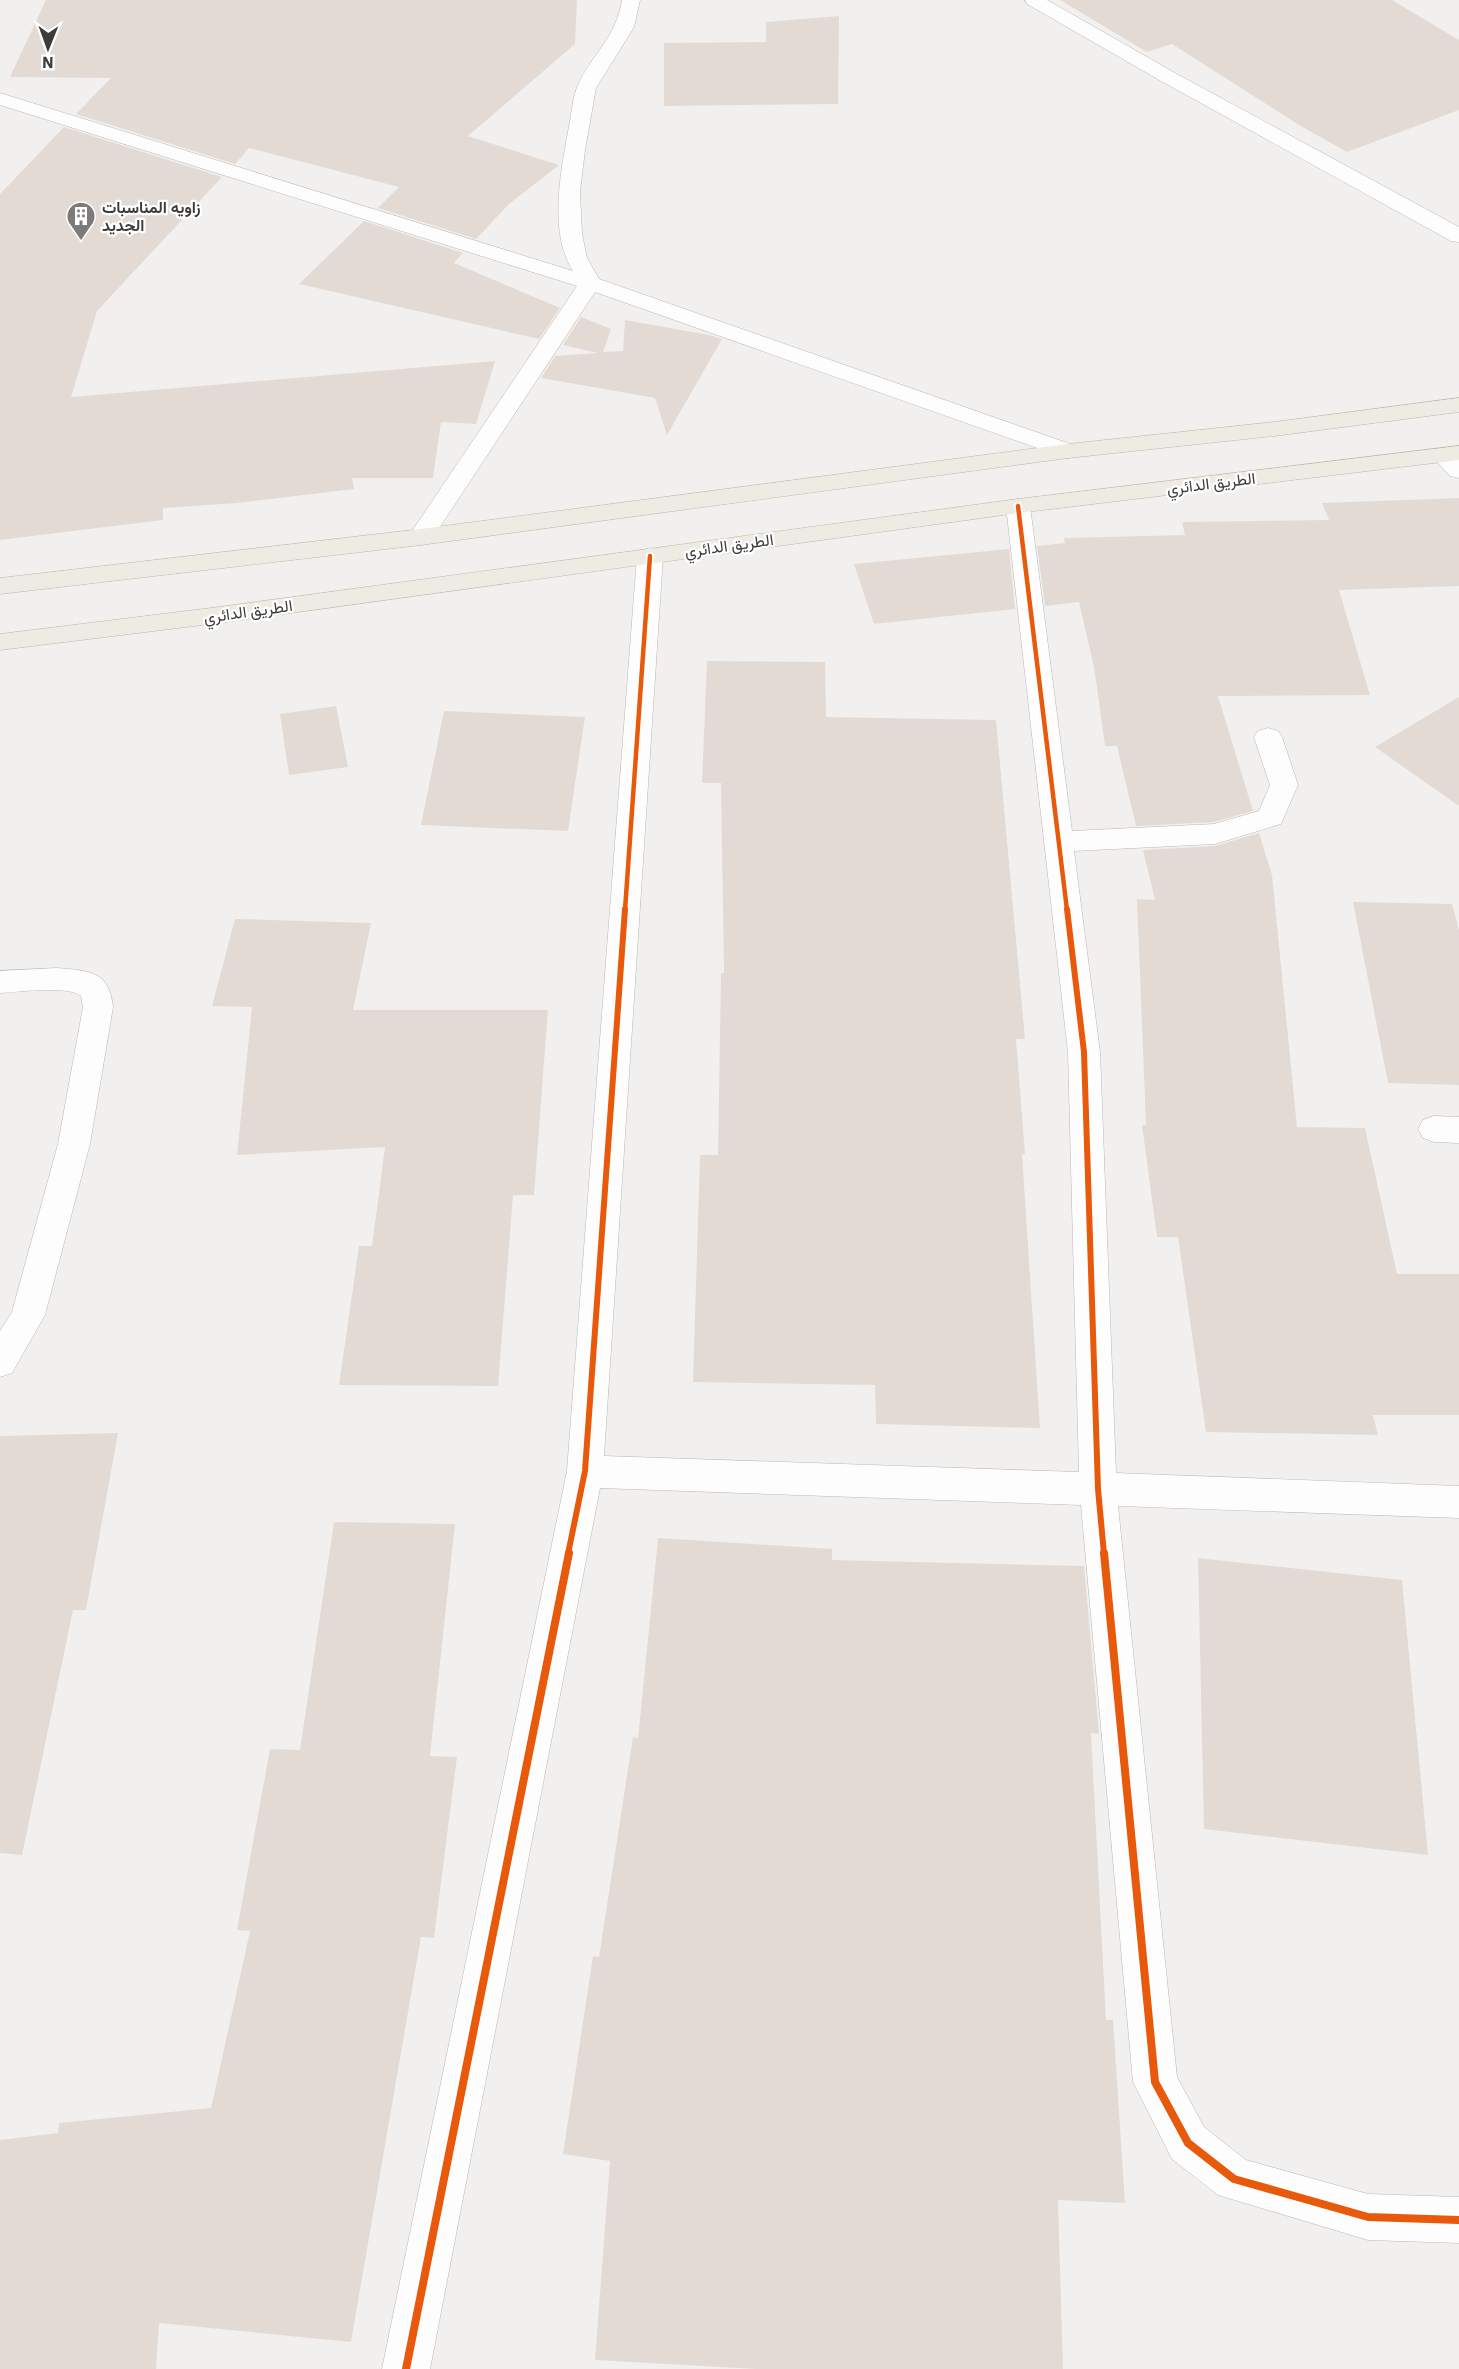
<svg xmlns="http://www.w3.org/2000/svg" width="1459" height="2369" viewBox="0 0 1459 2369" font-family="'IBM Plex Sans',Vazirmatn,sans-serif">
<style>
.building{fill:#e4dad4}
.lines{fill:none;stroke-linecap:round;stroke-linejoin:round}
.minor-casing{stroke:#b8b7b6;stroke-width:1}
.primary-casing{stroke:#b9b4a4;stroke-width:1}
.minor{fill:#fdfdfd;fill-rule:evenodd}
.primary{fill:#eeebe2;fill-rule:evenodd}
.cycleway-far2-casing{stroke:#fff;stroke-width:8}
.cycleway-far1-casing{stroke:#fff;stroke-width:10}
.cycleway-casing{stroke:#fff;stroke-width:11}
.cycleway-far2{stroke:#e8590c;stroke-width:4.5}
.cycleway-far1{stroke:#e8590c;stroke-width:6}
.cycleway{stroke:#e8590c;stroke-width:8}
.labels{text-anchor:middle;stroke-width:4.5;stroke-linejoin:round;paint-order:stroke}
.far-poi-label{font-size:16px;font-weight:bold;fill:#3d3c3b;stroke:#fff;text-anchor:start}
.far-street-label{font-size:16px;fill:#3d3c3b;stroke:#fff}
</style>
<rect width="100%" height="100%" fill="#f2f0ef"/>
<path class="building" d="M46,0H577L575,44L468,136L559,165L509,204L476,239L378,208L399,187L249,148L235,164L76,114L111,78L10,77Z
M1060,0H1392L1459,40V110L1347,152L1299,125L1172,44L1147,52Z
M839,16L838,104L664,106V43L766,42V22Z
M64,127L222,177L97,311L71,397L495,361L476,424L441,422L433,478H352L354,489L238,503L163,508V520L0,540V194Z
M364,221L463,253L454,263L560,308L539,339L299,284Z
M581,317L611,329L603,352L623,351L625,320L709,335L722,339L667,435L655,398L541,378L555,356L598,353L563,345Z
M1459,498V586L1339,590L1370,695L1218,696L1253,811L1214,822L1136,826L1117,746H1105L1094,667L1079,602L1045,606L1037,546L1065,543L1064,538L1185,535L1182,522L1329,520L1322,503Z
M1009,549L1015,609L874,624L854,564Z
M707,661L825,662L826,717L996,720L1025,1039H1016L1025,1154H1022L1040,1428L876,1424L875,1385L693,1382L700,1155H718L721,973H724L721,783H702Z
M1459,697V806L1375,747Z
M336,706L348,767L289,775L280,714Z
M444,711L585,717L568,831L421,825Z
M1259,833L1272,875L1297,1127L1365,1128L1397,1274H1459V1415H1373L1378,1435L1206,1432L1178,1237H1157L1142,1125H1146L1137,899L1155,900L1143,850L1215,846Z
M1353,902L1452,904L1459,930V1085L1388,1083Z
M235,919L371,923L353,1010H548L534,1195H513L498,1386L339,1385L359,1246H372L385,1147L237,1155L252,1007L212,1006Z
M118,1433L86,1610H73L22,1855L0,1853V1436Z
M334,1522L455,1524L430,1756L457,1757L434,1938L421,1937L351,2342L159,2323L156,2369H0V2140L58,2133L59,2123L211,2108L250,1931L237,1930L270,1749L300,1750Z
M658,1538L832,1549V1560L1084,1566L1099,1734L1091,1733L1106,2020H1113L1125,2203L1058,2200L1063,2369H756L595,2360L610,2161L563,2154L593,1956L599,1957L633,1737L638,1738Z
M1198,1558L1402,1580L1428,1855L1204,1829Z"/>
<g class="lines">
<g class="minor-casing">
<path id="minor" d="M622,0H640L634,27L596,88L585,150L580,192L582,234L587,258L599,279L1076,446L1080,451L1076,456L1068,458L1060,456L595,292L430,542L421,545L412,542L408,537L577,286L0,105V93L573,271C547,231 562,165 570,121C572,110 573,96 578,85C593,52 615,40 622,0Z
M1025,0H1047L1175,73L1459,227V242L1451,241L1161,81L1027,4Z
M1443,448L1452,450L1459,457V478L1450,476L1431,455L1434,450Z
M1018,499L1027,501L1030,506L1072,831L1214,824L1259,811L1270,785L1254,737L1258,731L1268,728L1278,731L1282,737L1298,785L1281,824L1215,844L1074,851L1100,1052L1116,1473L1459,1486V1518L1118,1506L1177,2077L1204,2127L1246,2160L1368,2194L1459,2197V2243L1368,2240L1218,2195L1172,2159L1133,2082L1081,1505L600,1488L430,2369H382L567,1471L637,556L641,551L650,548L659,551L663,556L604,1456L1079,1472L1068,1052L1006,506L1009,501Z
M57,968C89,971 109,970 113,1007L90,1144L45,1315L12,1373L0,1377V1331L12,1312L58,1144L83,1007L81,996C68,985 18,992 0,993V971Z
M1434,1116L1459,1117V1143L1434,1142L1423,1138L1418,1129L1423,1120Z"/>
</g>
<g class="primary-casing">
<path id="primary" d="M1459,398V412L1274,436L1068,458L421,545L0,594V578L421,529L1068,444L1274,422Z
M1459,446V460L1018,513L211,624L0,650V634L211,608L1018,499Z"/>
</g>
<use href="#minor" class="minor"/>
<use href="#primary" class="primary"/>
<g class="cycleway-far2-casing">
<path id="cycleway-far2" d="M1018,506L1067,910
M625,910L650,556"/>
</g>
<g class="cycleway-far1-casing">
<path id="cycleway-far1" d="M1067,909L1084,1052L1098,1489L1104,1554
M568,1554L585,1471L625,909"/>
</g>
<g class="cycleway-casing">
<path id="cycleway" d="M1104,1553L1155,2082L1188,2143L1234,2179L1368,2217L1459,2220
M406,2369L569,1553"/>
</g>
<use href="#cycleway-far2" class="cycleway-far2"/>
<use href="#cycleway-far1" class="cycleway-far1"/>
<use href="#cycleway" class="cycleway"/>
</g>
<defs>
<g id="building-pin" transform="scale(1.5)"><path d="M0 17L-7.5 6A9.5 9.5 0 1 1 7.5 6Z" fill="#7c7b7a" stroke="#fff"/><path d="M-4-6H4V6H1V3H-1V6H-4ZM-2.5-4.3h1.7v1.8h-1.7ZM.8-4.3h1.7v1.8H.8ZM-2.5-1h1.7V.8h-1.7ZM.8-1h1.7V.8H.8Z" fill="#fff"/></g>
</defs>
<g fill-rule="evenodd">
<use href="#building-pin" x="81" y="216"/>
</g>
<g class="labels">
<g class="far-poi-label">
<text x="102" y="213">زاويه المناسبات<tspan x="102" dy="18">الجديد</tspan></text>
</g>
<g class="far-street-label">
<text transform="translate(1211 483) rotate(-7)" y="6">الطريق الدائري</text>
<text transform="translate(729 545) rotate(-8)" y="6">الطريق الدائري</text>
<text transform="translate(248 611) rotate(-8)" y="6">الطريق الدائري</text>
</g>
</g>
<g transform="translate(48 48) rotate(181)" stroke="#ffffff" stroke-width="4.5" paint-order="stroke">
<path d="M0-4.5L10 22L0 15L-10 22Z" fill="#3d3c3b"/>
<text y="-9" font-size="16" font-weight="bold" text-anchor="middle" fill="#3d3c3b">N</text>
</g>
</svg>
